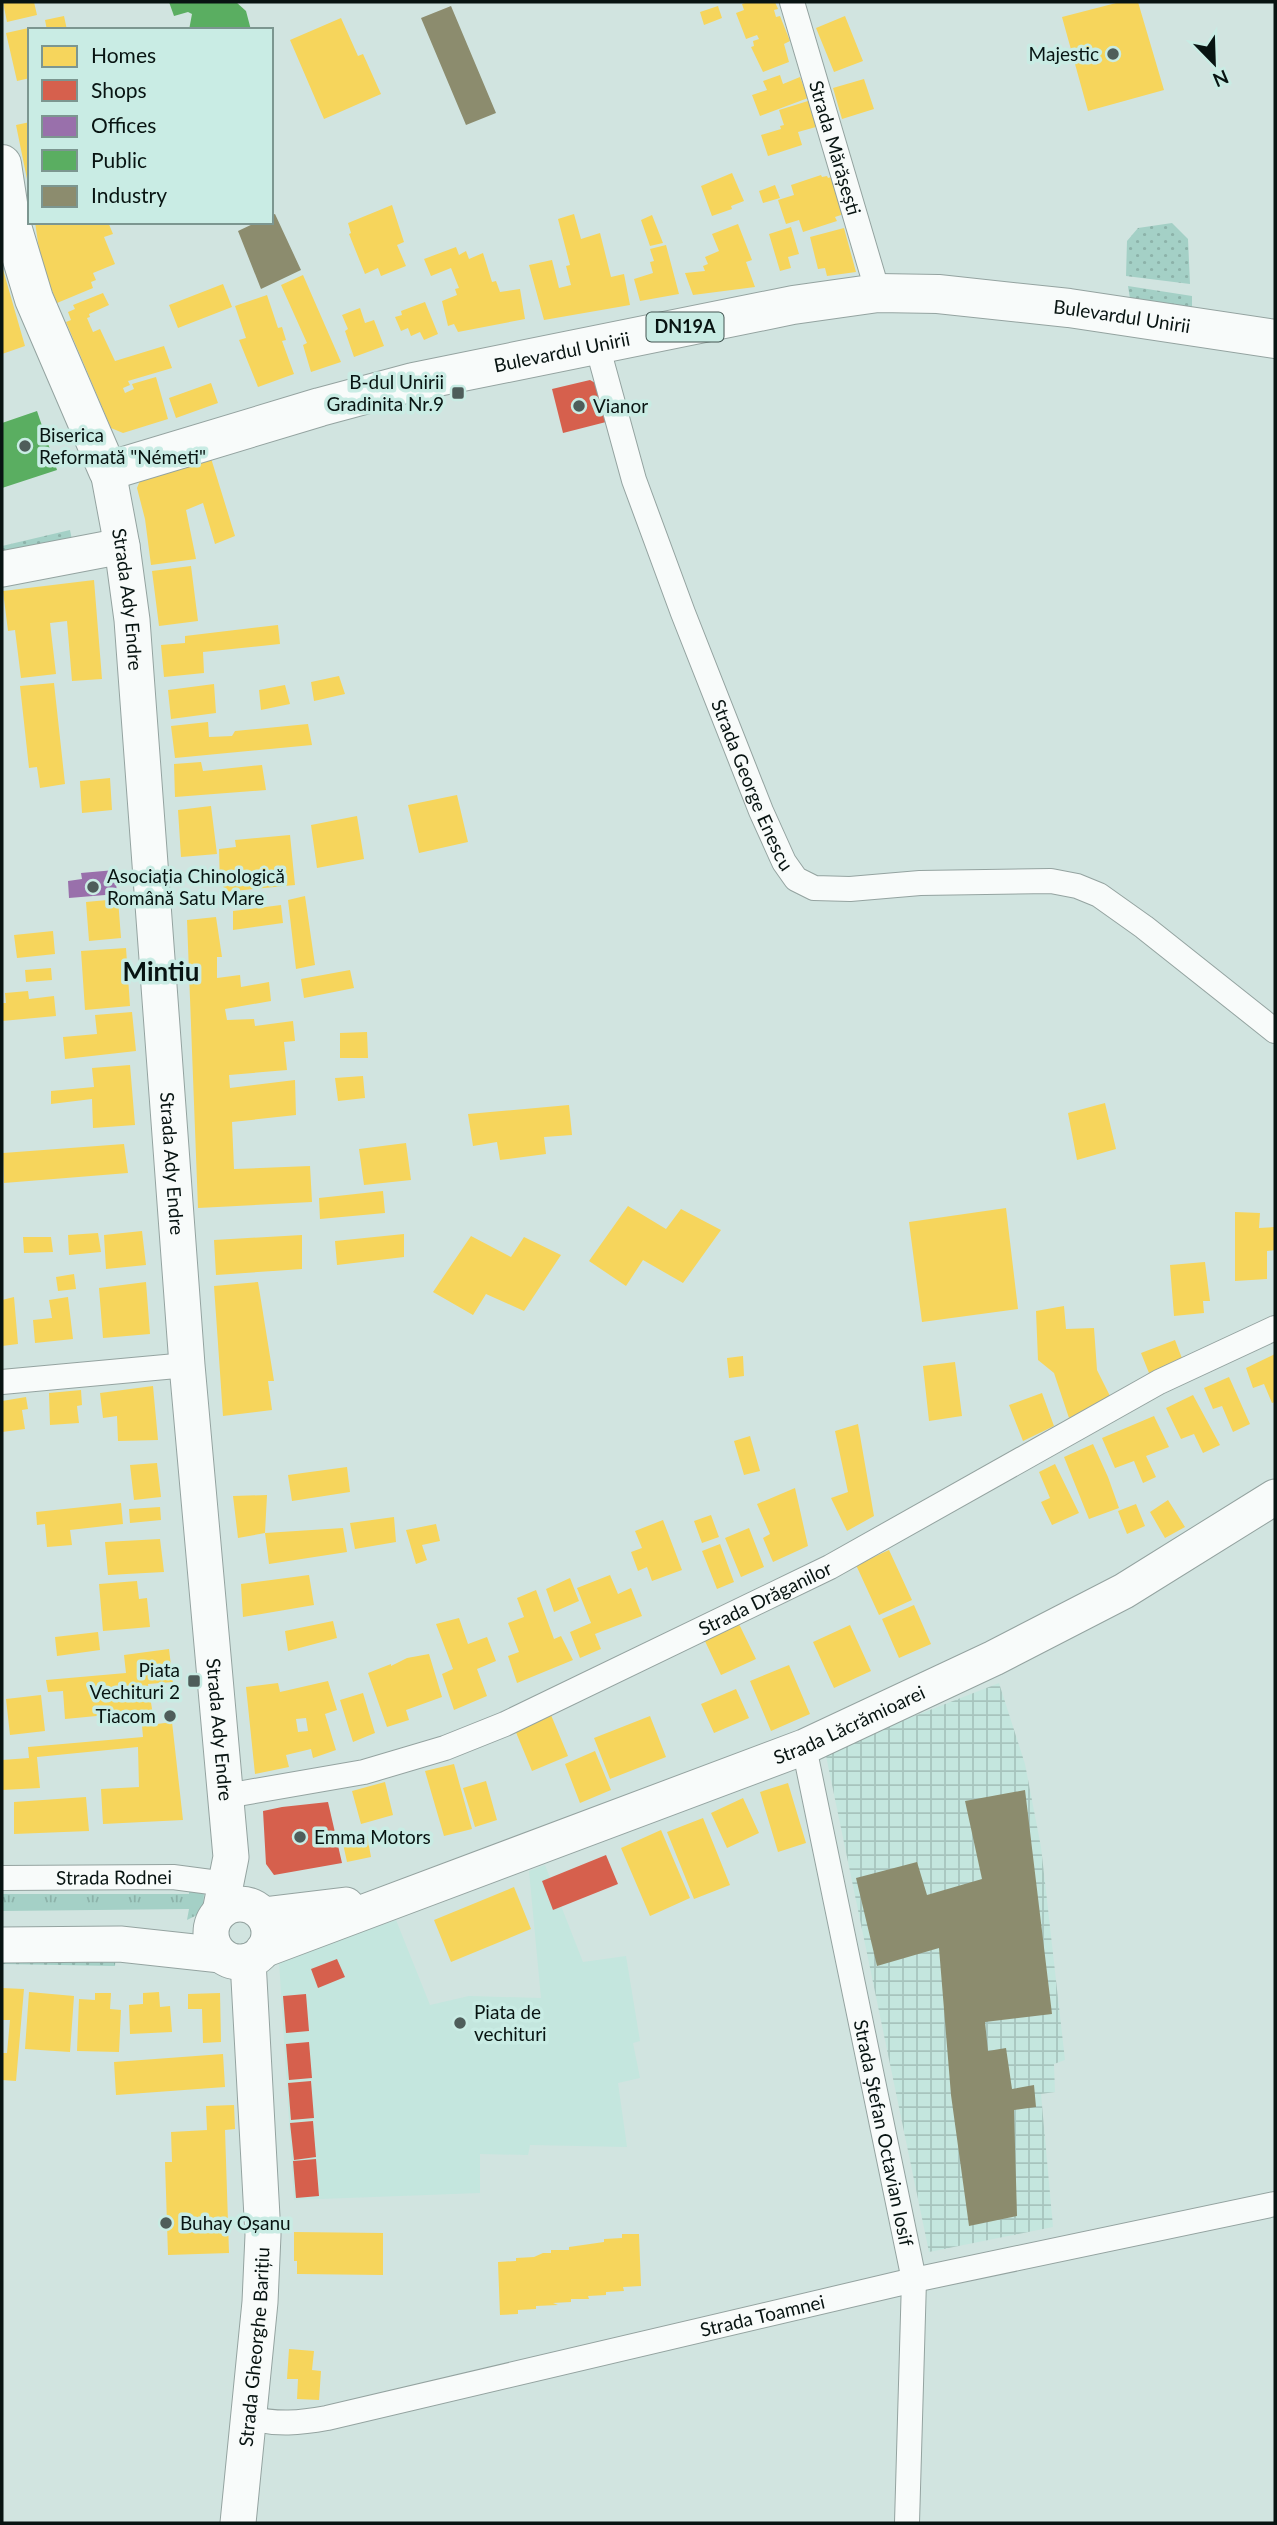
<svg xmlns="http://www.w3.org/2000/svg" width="1277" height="2525" viewBox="0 0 1277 2525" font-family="Lato,sans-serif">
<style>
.built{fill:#c4e6de}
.industrial{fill:url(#industrial-grid)}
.grass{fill:url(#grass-dots)}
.park{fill:url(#park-tufts)}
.homes{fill:#f6d55c;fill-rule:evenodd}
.shops{fill:#d6604d}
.offices{fill:#9970ab}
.public{fill:#5aae61}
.industry{fill:#8c8c6e}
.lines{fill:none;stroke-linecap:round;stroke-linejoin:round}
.minor-casing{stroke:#94a3a0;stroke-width:26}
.secondary-casing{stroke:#94a3a0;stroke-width:37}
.primary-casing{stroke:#94a3a0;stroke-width:40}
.minor{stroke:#f8fbfa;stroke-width:24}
.secondary{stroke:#f8fbfa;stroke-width:35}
.primary{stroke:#f8fbfa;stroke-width:38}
.poi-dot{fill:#4e5d5a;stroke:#c9ece4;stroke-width:2.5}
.labels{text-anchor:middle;stroke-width:7;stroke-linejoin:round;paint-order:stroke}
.shield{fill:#c9ece4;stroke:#425551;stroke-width:2}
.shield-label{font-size:18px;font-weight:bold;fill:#081412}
.poi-label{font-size:19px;fill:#081412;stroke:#c9ece4;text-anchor:start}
.street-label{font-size:19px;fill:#081412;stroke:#c9ece4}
.district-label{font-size:26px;font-weight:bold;fill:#081412;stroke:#c9ece4}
</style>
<defs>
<pattern id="industrial-grid" width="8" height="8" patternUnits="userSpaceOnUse" patternTransform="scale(1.75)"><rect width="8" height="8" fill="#c4e6de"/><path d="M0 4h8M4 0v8" fill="none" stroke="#a7c4bd"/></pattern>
<pattern id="grass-dots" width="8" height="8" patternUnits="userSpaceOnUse" patternTransform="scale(1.75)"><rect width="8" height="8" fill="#a4d0c6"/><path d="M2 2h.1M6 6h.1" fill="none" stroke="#8cb2a9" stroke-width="1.8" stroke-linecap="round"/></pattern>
<pattern id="park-tufts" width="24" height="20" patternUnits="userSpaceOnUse" patternTransform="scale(1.75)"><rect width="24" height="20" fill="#a4d0c6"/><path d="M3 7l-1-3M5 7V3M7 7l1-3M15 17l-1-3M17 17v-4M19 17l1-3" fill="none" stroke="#8cb2a9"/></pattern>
</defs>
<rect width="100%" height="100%" fill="#d1e4e0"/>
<path class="built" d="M545,1865L583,1962L626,1956L640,2041L633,2043L640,2078L618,2083L627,2147L530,2145L528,2155L480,2154V2193L294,2200L279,1961L396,1920L430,2005L469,1996L541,1998L529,1871Z"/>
<path class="industrial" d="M999,1683L1025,1764L1041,1847L1065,2060L1054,2064L1055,2092L1041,2094L1053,2227L929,2252L825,1751Z"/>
<path class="grass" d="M1172,223L1188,239L1190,284L1126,276L1127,241L1138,228Z
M1128,286L1192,296V309L1130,299Z
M70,530L72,540L2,557V546Z
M116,1948L115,1966L2,1964V1949Z"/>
<path class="park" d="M189,1886L204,1893L203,1912L187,1920L189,1909L2,1911V1894H189Z"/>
<path class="homes" d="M3,2H34L37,15L7,22Z
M748,2H775L778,9L774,10L776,17L780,16L790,41L784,44L789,62L763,72L751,47L754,46L753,41L759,39L757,35L746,39L736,13L744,10L742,4Z
M1120,2H1138L1164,90L1088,111L1062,17Z
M718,6L722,18L704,25L700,12Z
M64,16L67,30H47L45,20Z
M845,16L863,61L834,72L816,28Z
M341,18L358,56L363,54L381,94L324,119L290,40Z
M33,27L34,30H30V78L17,81L6,33Z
M780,75L783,84L800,77L808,98L760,116L752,95L767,90L763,81Z
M864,79L874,109L842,119L833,88Z
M808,101L816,127L798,132L802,145L768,156L761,135L781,129L780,126L784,125L779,110Z
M30,122V184H28L16,125Z
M732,173L744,201L731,206L732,209L712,216L701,186Z
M821,175L822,177L827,176L828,178L831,177L844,214L835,217L837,221L803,232L799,220L786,224L778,200L794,195L791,185Z
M775,185L780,198L763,203L759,191Z
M392,205L404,242L397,245L406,266L381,276L378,268L365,274L349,234L351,233L348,223Z
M574,214L581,239L600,233L611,277L624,274L630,305L544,320L529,265L552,260L559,288L571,285L566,266L570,265L558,219Z
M652,215L663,243L650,246L641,220Z
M35,222H108L113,234L104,237L115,264L93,273L96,280L91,282L93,288L57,303L41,263Z
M738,224L752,260L746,262L755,287L693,295L685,273L705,271L703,266L708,264L705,257L719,251L712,234Z
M791,227L799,254L788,257L791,268L780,271L769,234Z
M844,228L856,272L827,276L825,268L818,269L810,237Z
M666,245L679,294L640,301L634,279L653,273L650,262L654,261L650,249Z
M456,247L459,255L466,251L469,259L483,253L492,282L496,281L500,292L520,289L525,319L458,332L454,324L448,326L442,301L457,295L455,289L459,288L451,268L431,276L424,259Z
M2,266L25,346L2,354Z
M303,275L341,362L311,372L303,345L307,343L281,285Z
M223,284L232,307L178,328L169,305Z
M103,293L109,305L89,314L90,317L87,318L93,332L100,329L115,361L164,346L172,368L128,381L130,385L123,388L125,393L134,389L132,384L156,377L168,419L123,433L111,428L66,322L71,320L68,312L75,309L73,305Z
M267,295L278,328L282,327L286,340L282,341L294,374L258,387L239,340L246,338L235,306Z
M425,302L438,334L424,340L420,332L411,336L408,328L401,331L395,317L402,315L401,311Z
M360,308L365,323L374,320L384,346L354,357L345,331L348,329L342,315Z
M211,383L218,403L176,418L169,398Z
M210,455L235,536L215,544L203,503L186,510L196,559L151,565L145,519L137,488L141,478Z
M191,566L198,621L159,626L152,571Z
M94,580L102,679L72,681L67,621L50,623L56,674L21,678L15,630L8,631L3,591Z
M278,625L280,644L203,652L204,673L164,677L161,645L185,643V636Z
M339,676L345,694L314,701L311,682Z
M54,683L65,784L40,788L37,767L29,768L20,686Z
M214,684L216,713L171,719L168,690Z
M285,685L290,704L261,710L259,690Z
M208,722L209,737L232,736L235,731L308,724L312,745L175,758L171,726Z
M201,762L203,771L262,765L266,790L175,797L174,764Z
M110,778L112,810L82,813L80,781Z
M457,795L468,842L419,853L408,805Z
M211,806L217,854L181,857L178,810Z
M357,816L364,859L317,868L311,825Z
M290,835L295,885L224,892L223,884H220L219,849L236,847L235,840Z
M305,896L315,965L296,969L288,900Z
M118,899L121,938L89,941L86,902Z
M281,905L283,923L233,930V911Z
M216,917L222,957H217V978L240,975L241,987L269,982L271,1001L225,1009L227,1020L254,1019L255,1026L293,1021L295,1041L284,1042L287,1070L229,1075L230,1088L295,1080L296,1115L232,1122L234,1169L310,1166L312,1202L198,1208L187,920Z
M53,931L55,954L17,958L14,935Z
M126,948L130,1006L85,1010L81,951Z
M51,968L52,980L26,982L25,970Z
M350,970L354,988L304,998L301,979Z
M28,991L29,999L54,996L56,1016L2,1021V1003H6L5,993Z
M132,1012L136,1051L65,1059L63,1037L97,1034L95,1015Z
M367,1032L368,1058H340V1033Z
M130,1065L135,1125L93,1128L92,1099L51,1104V1091L94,1087L92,1068Z
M363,1076L365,1098L338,1101L335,1078Z
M1105,1103L1116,1149L1077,1160L1068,1113Z
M569,1105L572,1135L544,1137L546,1154L500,1160L497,1142L473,1146L468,1114Z
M406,1143L411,1180L364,1185L359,1149Z
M124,1144L128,1173L4,1183L3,1153Z
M383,1191L385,1213L320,1219L319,1198Z
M628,1206L666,1229L681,1209L721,1230L683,1283L643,1260L626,1286L589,1261Z
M1006,1208L1018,1309L922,1322L909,1222Z
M1235,1212L1260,1213L1259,1228L1275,1227V1250L1267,1251V1279L1235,1281Z
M142,1231L146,1265L106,1269L104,1235Z
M98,1233L101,1252L69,1255L68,1235Z
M404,1234V1257L337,1265L335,1241Z
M302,1235V1269L216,1275L214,1240Z
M471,1236L511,1257L524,1237L561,1255L524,1311L486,1294L473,1315L433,1292Z
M23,1237H51L53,1252L24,1253Z
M1205,1262L1210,1301H1203L1204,1313L1174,1316L1170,1265Z
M74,1274L76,1289L58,1291L56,1277Z
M146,1282L150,1334L103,1338L99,1288Z
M258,1282L274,1381H268L272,1410L223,1416L214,1286Z
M14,1297L18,1344L2,1346V1300Z
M68,1297L73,1339L35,1343L33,1320L52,1318L49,1300Z
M1064,1306L1066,1329L1094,1328L1097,1370L1111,1398L1069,1418L1054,1373L1038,1360L1036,1311Z
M1175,1340L1183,1361L1151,1378L1141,1353Z
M1275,1354V1402L1272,1403L1264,1384L1253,1388L1246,1368Z
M743,1356L744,1376L729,1378L727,1358Z
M955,1362L962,1416L929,1421L923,1366Z
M1229,1377L1250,1424L1233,1432L1222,1406L1213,1409L1204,1388Z
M153,1386L158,1440L118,1441L117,1416L103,1418L100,1393Z
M81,1390L82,1405L77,1406L79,1423L50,1425L49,1393Z
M1042,1393L1054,1426L1023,1441L1009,1405Z
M1193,1395L1220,1445L1203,1453L1194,1434L1181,1439L1166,1408Z
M26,1397L28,1409L22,1410L25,1429L2,1432V1401Z
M1154,1416L1169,1447L1146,1456L1156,1477L1143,1483L1134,1461L1115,1468L1102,1438Z
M858,1424L874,1516L847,1531L831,1498L848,1492L835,1431Z
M750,1436L760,1471L744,1475L734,1441Z
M1093,1444L1108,1477L1119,1508L1089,1519L1064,1457Z
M157,1463L161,1497L134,1500L130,1465Z
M1055,1464L1079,1513L1052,1525L1041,1502L1050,1498L1039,1472Z
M347,1467L350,1492L292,1501L288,1475Z
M795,1488L808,1546L773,1562L763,1538L770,1534L757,1504Z
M267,1495L265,1533L238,1538L233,1496Z
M1168,1500L1185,1527L1165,1538L1150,1512Z
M121,1503L123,1524L70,1530L72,1545L47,1547L45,1524L37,1525L36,1512Z
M1136,1504L1145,1526L1127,1534L1118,1511Z
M160,1507L161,1520L130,1523L129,1509Z
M711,1515L719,1537L702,1543L694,1521Z
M394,1517L396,1542L355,1549L350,1523Z
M663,1520L682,1570L652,1581L647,1567L638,1571L631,1552L642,1548L635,1531Z
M436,1524L440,1541L422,1545L427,1560L416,1564L406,1530Z
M343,1528L347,1552L269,1564L265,1533Z
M749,1528L764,1567L741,1577L725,1538Z
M160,1539L164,1572L108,1575L105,1542Z
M720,1544L734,1582L717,1589L702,1551Z
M889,1550L912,1600L879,1615L856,1565Z
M309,1575L314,1605L243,1617L241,1584Z
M610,1575L618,1594L631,1588L642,1616L595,1634L601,1649L580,1658L570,1632L591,1623L577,1588Z
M570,1578L579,1601L554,1612L546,1589Z
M137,1581L139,1599L147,1598L150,1627L103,1631L99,1584Z
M536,1590L554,1639L561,1636L573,1660L517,1683L508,1656L519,1652L508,1623L524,1617L517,1598Z
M914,1605L931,1644L899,1658L882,1619Z
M459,1618L468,1644L487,1637L496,1661L477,1669L487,1696L454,1710L442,1674L453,1669L436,1624Z
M333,1621L337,1638L288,1651L285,1631Z
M738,1622L756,1659L721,1675L704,1639Z
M850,1625L871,1671L834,1688L813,1642Z
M98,1632L100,1650L57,1656L55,1637Z
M169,1649L173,1682L148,1684L153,1715L129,1718L128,1713L65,1719L63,1691L48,1692L46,1680L126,1673L124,1655Z
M429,1654L442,1697L406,1710L409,1720L387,1727L368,1673L391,1664V1666L407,1658Z
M789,1665L810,1714L771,1731L750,1681Z
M328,1681L337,1710L325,1714L336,1750L313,1758L311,1749L286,1755L289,1767L255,1774L246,1687L278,1683L280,1692ZM306,1718L308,1731L298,1732L296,1719Z
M736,1689L749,1718L714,1733L701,1704Z
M363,1693L375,1733L353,1742L340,1700Z
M41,1695L45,1731L10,1735L6,1699Z
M551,1715L568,1756L532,1771L515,1730Z
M650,1716L666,1757L610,1779L594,1738Z
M172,1722L183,1820L103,1824L101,1789L139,1787L138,1747L37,1757L40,1788L2,1790V1760L29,1758L28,1747L143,1737L142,1726Z
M595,1751L611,1790L580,1803L565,1764Z
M454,1764L472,1829L444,1836L425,1771Z
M486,1781L497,1820L475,1827L463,1788Z
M385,1782L393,1815L361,1824L352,1791Z
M788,1783L806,1843L778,1852L760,1792Z
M86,1797L89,1831L14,1834V1802Z
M743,1798L759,1833L727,1848L711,1813Z
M703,1818L730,1885L694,1899L667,1832Z
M661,1830L690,1898L650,1916L621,1848Z
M367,1835L371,1857L347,1862L342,1839Z
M514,1887L531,1929L451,1962L434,1920Z
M2,1988L24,1989L16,2081L2,2080V2053H7L10,2020H2Z
M29,1992L74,1996L70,2052L25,2049Z
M159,1992L160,2007L170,2006L172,2032L130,2034L129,2005L143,2004V1993Z
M95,1993H111L110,2009L121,2010L119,2052L77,2051L79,1999L95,2000Z
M220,1993L221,2042L203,2043L202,2009H188V1994Z
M223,2054L225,2087L116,2095L114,2062Z
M234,2105L235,2129L225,2130L229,2253L168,2255L165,2162H172L171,2132L207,2130L206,2106Z
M294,2232L383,2233V2275L297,2274V2261H294Z
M622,2234H639L641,2286L623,2287L624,2291L606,2292V2295L588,2296L589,2299H571V2302L553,2303L558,2305L536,2306V2309L518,2310V2314L500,2315L498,2262L516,2261V2258L534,2257L543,2253H551V2250H569V2247L604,2242V2239L622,2238Z
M289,2349L314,2351L312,2370L321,2371L319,2400L297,2399L298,2379H287Z"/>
<path class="shops" d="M590,380L597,384L606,422L563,433L552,389Z
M328,1802L342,1863L274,1875L266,1864L263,1811L282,1807Z
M606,1855L618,1884L553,1910L542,1881Z
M337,1959L345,1977L318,1988L311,1969Z
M306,1994L309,2031L286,2033L283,1996Z
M309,2042L312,2078L289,2080L286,2044Z
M311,2081L314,2118L291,2120L288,2083Z
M313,2121L316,2157L294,2160L290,2123Z
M316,2159L319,2196L296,2198L293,2161Z"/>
<path class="offices" d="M115,870L117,894L69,898L68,881L82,879L81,873Z"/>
<path class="public" d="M169,2H236L246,11L251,30H189L192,14L188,12L174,16Z
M37,411L57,470L2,488V423Z"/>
<path class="industry" d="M451,6L496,113L466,125L421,18Z
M275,214L301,270L261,289L238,231L257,222H271V215Z
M1025,1790L1052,2014L985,2022L988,2051L1006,2048L1012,2089L1034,2085L1036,2107L1014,2110L1017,2216L969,2226L951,2095L939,1948L877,1966L856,1878L917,1862L927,1895L982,1879L965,1801Z"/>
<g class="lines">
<g class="minor-casing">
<g id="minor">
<path id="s1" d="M792,2L878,293"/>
<path id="s2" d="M597,345L634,480L683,613L761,811L784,862L796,879L814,888L850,889L920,883L1051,881L1077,886L1099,895L1144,927L1275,1031"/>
<path d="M2,1382L187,1365"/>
<path id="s3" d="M804,1747L914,2280L907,2523"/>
<path id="s4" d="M226,1796L364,1772L445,1748L505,1724L830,1567L1159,1382L1275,1328"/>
<path id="s5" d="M2,1878L173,1877L226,1884"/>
<path id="s6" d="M250,2418C277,2425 300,2423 327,2418L914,2280L1275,2204"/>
</g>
</g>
<g class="secondary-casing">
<g id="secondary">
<path id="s7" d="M108,471L122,546L132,620L187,1365L231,1857L220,1912"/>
<path d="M2,569L122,546"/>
<circle cx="240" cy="1933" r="29"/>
<path d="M263,1915L346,1905"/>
<path d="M2,1945L120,1944L221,1955"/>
<path id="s8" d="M263,1950L804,1747L994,1658L1124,1591L1275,1497"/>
<path id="s9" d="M238,2523L260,2302L263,2235L248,1961"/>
</g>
</g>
<g class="primary-casing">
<g id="primary">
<path id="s10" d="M2,164L11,223L34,299L108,471L320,407L413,382L793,305L878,293L938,294L1069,308L1275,339"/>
</g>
</g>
<use href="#minor" class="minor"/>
<use href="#secondary" class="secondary"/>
<use href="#primary" class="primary"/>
</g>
<g class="poi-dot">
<circle cx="1113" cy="54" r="7"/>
<rect x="451" y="386" width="14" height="14" rx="3.5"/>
<circle cx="579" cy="406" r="7"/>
<circle cx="25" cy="446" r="7"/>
<circle cx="93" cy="887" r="7"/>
<rect x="187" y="1674" width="14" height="14" rx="3.5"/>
<circle cx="170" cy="1716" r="7"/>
<circle cx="300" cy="1837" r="7"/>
<circle cx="460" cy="2023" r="7"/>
<circle cx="166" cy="2223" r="7"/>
</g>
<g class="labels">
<rect class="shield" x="646.5" y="312.5" width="77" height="29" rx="5"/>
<g class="shield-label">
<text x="685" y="333">DN19A</text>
</g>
<g class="poi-label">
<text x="1099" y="61" text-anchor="end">Majestic</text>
<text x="444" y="389" text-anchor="end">B-dul Unirii<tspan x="444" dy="22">Gradinita Nr.9</tspan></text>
<text x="593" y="413">Vianor</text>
<text x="39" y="442">Biserica<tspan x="39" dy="22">Reformată "Németi"</tspan></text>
<text x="107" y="883">Asociația Chinologică<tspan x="107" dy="22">Română Satu Mare</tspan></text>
<text x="180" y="1677" text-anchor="end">Piata<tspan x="180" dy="22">Vechituri 2</tspan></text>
<text x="156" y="1723" text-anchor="end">Tiacom</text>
<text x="314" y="1844">Emma Motors</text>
<text x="474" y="2019">Piata de<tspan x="474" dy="22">vechituri</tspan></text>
<text x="180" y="2230">Buhay Oșanu</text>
</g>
<g class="street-label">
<text dy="7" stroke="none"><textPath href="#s1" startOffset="152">Strada Mărășești</textPath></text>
<text dy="7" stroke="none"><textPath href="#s10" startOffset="1363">Bulevardul Unirii</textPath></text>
<text dy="7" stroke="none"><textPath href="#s10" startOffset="796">Bulevardul Unirii</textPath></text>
<text dy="7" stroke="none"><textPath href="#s7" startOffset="130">Strada Ady Endre</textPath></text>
<text dy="7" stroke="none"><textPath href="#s2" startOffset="467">Strada George Enescu</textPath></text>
<text dy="7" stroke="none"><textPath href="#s7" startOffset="696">Strada Ady Endre</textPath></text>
<text dy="7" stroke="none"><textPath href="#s4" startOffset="578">Strada Drăganilor</textPath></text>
<text dy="7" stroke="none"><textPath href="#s8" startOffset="628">Strada Lăcrămioarei</textPath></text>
<text dy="7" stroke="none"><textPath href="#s7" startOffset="1264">Strada Ady Endre</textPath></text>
<text dy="7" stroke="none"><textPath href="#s5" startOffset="112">Strada Rodnei</textPath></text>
<text dy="7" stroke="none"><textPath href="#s3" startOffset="394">Strada Ștefan Octavian Iosif</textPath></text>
<text dy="7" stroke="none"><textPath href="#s6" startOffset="525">Strada Toamnei</textPath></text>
<text dy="7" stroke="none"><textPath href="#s9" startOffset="177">Strada Gheorghe Barițiu</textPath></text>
</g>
<g class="district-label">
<text x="161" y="981">Mintiu</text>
</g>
</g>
<rect width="1277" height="2525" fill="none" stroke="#081412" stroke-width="7"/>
<rect x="28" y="28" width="245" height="196" fill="#c9ece4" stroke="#7c9690" stroke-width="2"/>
<rect x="42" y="46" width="35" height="21" fill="#f6d55c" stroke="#7c9690" stroke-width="2"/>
<text x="91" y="63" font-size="21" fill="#081412">Homes</text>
<rect x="42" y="80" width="35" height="21" fill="#d6604d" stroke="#7c9690" stroke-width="2"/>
<text x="91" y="98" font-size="21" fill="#081412">Shops</text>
<rect x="42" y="116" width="35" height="21" fill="#9970ab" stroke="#7c9690" stroke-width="2"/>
<text x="91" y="133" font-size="21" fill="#081412">Offices</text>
<rect x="42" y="150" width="35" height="21" fill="#5aae61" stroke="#7c9690" stroke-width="2"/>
<text x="91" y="168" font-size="21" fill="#081412">Public</text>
<rect x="42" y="186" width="35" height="21" fill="#8c8c6e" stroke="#7c9690" stroke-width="2"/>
<text x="91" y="203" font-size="21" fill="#081412">Industry</text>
<g transform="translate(1214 63) rotate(157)" stroke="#c9ece4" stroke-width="5" paint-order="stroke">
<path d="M0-5L12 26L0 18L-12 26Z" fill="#081412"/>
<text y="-10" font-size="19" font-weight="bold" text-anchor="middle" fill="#081412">N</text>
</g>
</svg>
